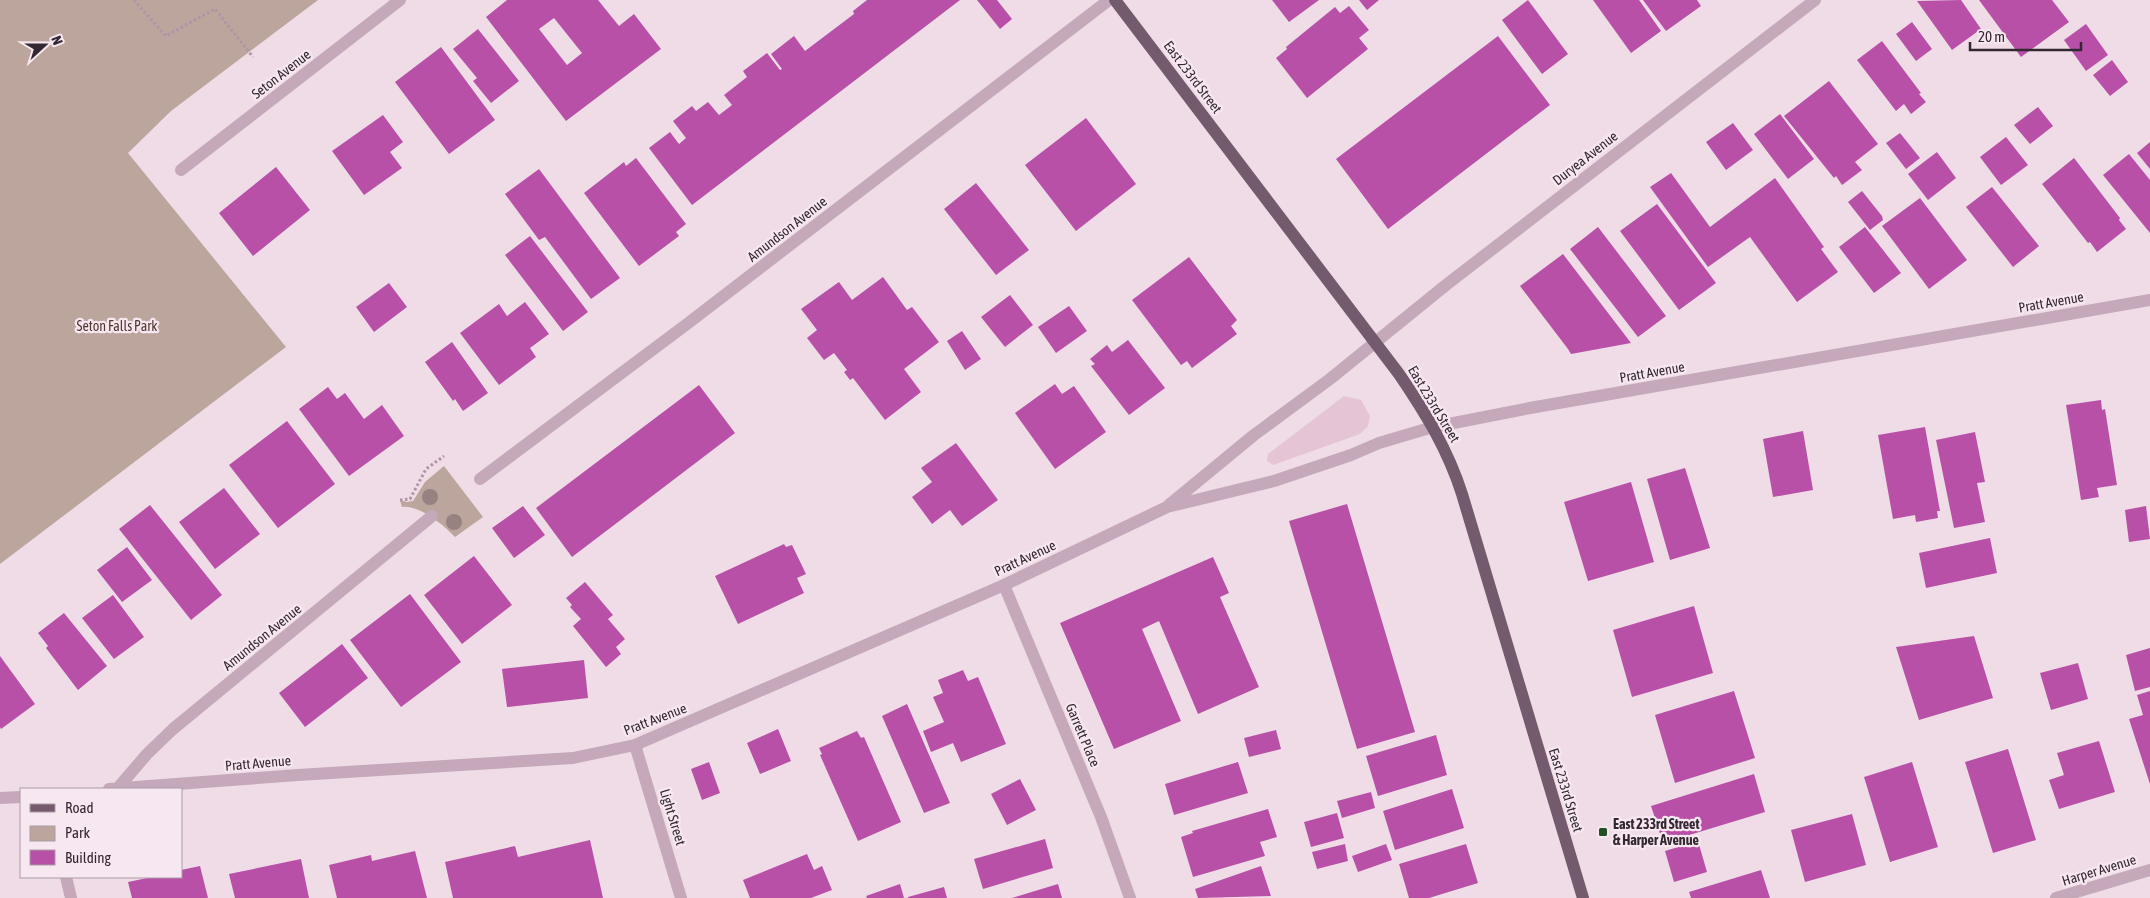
<svg xmlns="http://www.w3.org/2000/svg" width="2150" height="898" viewBox="0 0 2150 898" font-family="'Asap Condensed',sans-serif">
<style>
.green{fill:#bca59d}
.plaza{fill:#e5c4d6}
.building{fill:#b850a8;fill-rule:evenodd}
.lines{fill:none;stroke-linecap:round;stroke-linejoin:round}
.path{stroke:#b193a7;stroke-width:3;stroke-dasharray:2.5 2.5;stroke-linecap:butt}
.minor{stroke:#c5a9bb;stroke-width:12}
.major{stroke:#735b6d;stroke-width:12}
.tree{fill:#978181}
.poi-dot{fill:#235022;stroke:#f7e7f0;stroke-width:2}
.labels{text-anchor:middle;stroke-width:4.5;stroke-linejoin:round;paint-order:stroke}
.street-label{font-size:14px;fill:#332831;stroke:#f7e7f0}
.park-label{font-size:14px;fill:#4f372f;stroke:#f7e7f0}
.poi-label{font-size:14px;font-weight:bold;fill:#332831;stroke:#f7e7f0;text-anchor:start}
</style>
<rect width="100%" height="100%" fill="#efdce6"/>
<path class="green" d="M0,0H318L171,111L128,153L286,347L0,564Z
M444,466L483,517L455,537C444,525 418,504 402,507L400,500L407,502L413,501L425,482Z"/>
<path class="plaza" d="M1344,396L1361,400L1370,416L1368,426L1360,434L1273,465L1267,461L1268,454Z"/>
<path class="building" d="M507,0H598L619,26L634,14L661,49L566,121L486,17ZM554,18L582,53L567,65L539,29Z
M867,0H960L692,205L649,148L670,132L679,144L686,138L673,121L692,106L696,111L708,102L719,115L732,105L724,95L747,77L743,71L767,53L780,70L782,69L771,54L794,36L805,51L854,14L853,11Z
M977,0H997L1012,19L1000,29Z
M1272,0H1319L1289,22Z
M1359,0H1379L1367,10Z
M1528,0L1568,54L1542,74L1502,20Z
M1593,0H1639L1661,31L1631,53Z
M1643,0H1697L1701,6L1666,31Z
M1961,0L1981,29L1952,50L1917,1Z
M1979,0H2052L2069,22L2021,57Z
M1349,6L1369,30L1359,38L1368,49L1307,98L1276,58L1287,49L1286,47L1335,7L1340,13Z
M1912,22L1932,49L1916,61L1896,34Z
M2086,24L2108,55L2086,71L2064,40Z
M478,29L519,81L491,103L473,81L477,78L453,49Z
M1498,36L1550,105L1388,229L1336,159Z
M1882,41L1921,93L1919,94L1926,102L1911,114L1904,104L1896,111L1857,60Z
M441,47L495,120L449,154L395,82Z
M2112,60L2128,82L2110,96L2093,75Z
M1829,81L1878,144L1855,162L1862,170L1842,185L1836,176L1834,178L1784,116Z
M2038,107L2053,126L2030,144L2014,125Z
M1780,114L1814,159L1788,179L1754,134Z
M383,115L403,142L390,152L402,168L364,195L332,151Z
M1086,118L1136,184L1076,231L1025,165Z
M1733,123L1753,150L1726,170L1706,142Z
M1900,133L1920,158L1906,169L1886,143Z
M2006,137L2028,165L2001,185L1980,157Z
M2150,142V169L2137,153Z
M1937,152L1956,178L1928,200L1908,174Z
M2129,154L2150,180V233L2103,175Z
M636,158L686,224L676,232L679,236L639,266L584,193L624,162L626,166Z
M2074,158L2120,218L2119,220L2126,229L2097,252L2090,242L2088,243L2042,184Z
M276,167L310,210L253,256L219,213Z
M539,169L620,278L591,299L545,237L539,240L505,194Z
M1671,173L1710,227L1775,178L1824,247L1821,249L1838,272L1797,302L1750,237L1708,267L1650,187Z
M976,183L1029,250L996,275L944,209Z
M1992,187L2039,246L2013,267L1966,207Z
M1862,191L1882,216L1883,220L1870,230L1848,202Z
M1920,198L1967,260L1929,289L1882,226Z
M1657,204L1716,283L1679,310L1620,231Z
M1598,227L1666,316L1638,337L1570,249Z
M1865,227L1901,273L1874,293L1839,247Z
M530,236L588,312L563,331L505,255Z
M1563,254L1631,343L1571,354L1568,349L1520,286Z
M1189,257L1237,320L1231,326L1237,334L1192,368L1187,361L1181,365L1132,300Z
M883,277L907,310L912,307L939,342L904,369L921,392L885,420L853,378L850,380L844,372L847,370L834,353L824,360L807,338L817,330L801,309L839,282L852,300Z
M389,283L407,307L374,332L356,307Z
M1010,295L1033,325L1005,347L981,317Z
M525,302L549,334L530,348L536,357L499,385L460,333L499,304L507,316Z
M1069,306L1087,331L1056,353L1038,327Z
M962,331L981,359L965,370L947,341Z
M1128,340L1165,388L1129,415L1091,366L1095,364L1090,359L1107,345L1112,352Z
M452,342L488,393L463,411L455,399L453,401L425,362Z
M1055,384L1062,394L1074,386L1106,432L1055,469L1015,413Z
M699,385L735,433L572,557L536,508Z
M328,387L337,399L345,393L364,419L382,405L404,436L349,476L299,409Z
M2101,400L2102,410L2105,409L2117,485L2097,488L2099,497L2081,500L2066,405Z
M287,421L335,484L278,528L229,465Z
M1925,427L1940,511H1937L1938,518L1916,522L1915,515L1893,519L1878,435Z
M1803,431L1813,490L1773,497L1763,439Z
M1975,432L1985,482L1977,483L1985,522L1954,528L1936,440Z
M956,443L998,500L962,526L950,510L932,524L912,497L932,482L921,468Z
M1685,468L1710,548L1670,560L1647,479Z
M1631,482L1654,562L1588,581L1564,502Z
M224,488L260,534L215,569L179,522Z
M1347,504L1415,732L1357,749L1289,521Z
M150,505L222,595L191,620L119,529Z
M523,506L545,535L514,558L492,528Z
M2146,506L2150,539L2129,542L2125,510Z
M1990,538L1997,573L1926,588L1919,553Z
M784,544L786,547L792,545L806,574L797,578L804,593L738,624L715,576Z
M127,547L152,580L122,602L97,570Z
M474,556L512,605L462,644L424,595Z
M1213,557L1229,593L1220,597L1259,687L1198,714L1159,621L1142,629L1181,721L1114,749L1060,623Z
M585,582L613,615L608,619L625,639L616,647L621,654L606,667L573,626L581,619L570,607L572,605L566,598Z
M410,594L461,662L401,707L350,640Z
M113,595L144,637L114,659L82,618Z
M1694,606L1713,673L1632,697L1613,630Z
M64,613L107,666L78,690L46,648L48,646L38,633Z
M1974,636L1993,698L1919,720L1896,647Z
M342,644L368,678L305,727L279,693Z
M2150,648V687L2135,691L2126,655Z
M0,656L35,704L1,729L0,727Z
M584,660L588,698L507,707L502,669Z
M2078,663L2088,699L2051,710L2040,673Z
M963,670L968,681L978,677L1006,744L961,762L953,743L931,752L923,731L944,722L933,697L943,693L938,680Z
M1734,691L1755,758L1675,783L1655,715Z
M2150,691V784L2129,719L2143,715L2137,695Z
M907,704L950,803L924,813L882,716Z
M778,729L791,761L760,774L747,743Z
M1276,730L1281,749L1249,757L1244,738Z
M857,731L861,738L864,737L901,822L858,841L820,755L822,754L819,748Z
M1436,735L1447,775L1378,796L1366,756Z
M2099,741L2115,792L2059,809L2049,780L2064,775L2057,753Z
M2008,749L2036,840L1993,853L1965,762Z
M709,762L720,793L702,800L691,769Z
M1238,762L1248,793L1174,815L1165,784Z
M1912,762L1938,847L1890,862L1864,777Z
M1754,774L1765,812L1663,843L1651,806Z
M1020,779L1036,810L1007,825L991,794Z
M1452,789L1464,828L1395,850L1383,811Z
M1371,792L1375,808L1342,818L1337,801Z
M1268,809L1277,837L1260,842L1265,856L1193,877L1181,837L1193,833L1192,831Z
M1337,813L1344,838L1311,847L1304,822Z
M1852,814L1866,865L1805,882L1791,830Z
M1045,839L1053,868L983,889L974,859Z
M590,840L603,898H453L445,862L515,846L518,857Z
M1698,841L1707,872L1674,882L1665,851Z
M1345,844L1348,861L1317,869L1312,852Z
M1386,844L1392,860L1358,872L1352,856Z
M1466,844L1478,883L1429,898H1409L1399,864Z
M415,851L427,898H337L329,865L371,855L372,861Z
M807,854L814,870L822,866L832,890L811,898H750L743,880Z
M301,859L309,898H235L229,874Z
M200,866L208,898H132L128,882L152,877H181V870Z
M1261,866L1271,896L1198,898L1195,889Z
M1761,870L1770,898H1691L1689,892Z
M900,884L904,898H867L866,896Z
M1058,884L1062,898H1012Z
M944,887L947,898H908V897Z"/>
<g class="lines">
<path class="path" d="M134,0L166,36L215,9L253,57
M400,500L410,499L426,469L444,456"/>
<path class="minor" d="M181,170L400,0
M480,479L687,324L1109,0
M1169,505L1254,435L1330,379L1446,285L1815,0
M1004,585L1101,817L1130,898
M635,745L681,898
M109,789L298,775L573,758L635,745L1004,585L1167,507L1274,481L1351,455L1379,443L1433,427L1530,408L2150,300
M117,789L147,754L173,729L432,516
M0,798L21,797
M66,877L71,898
M2056,898L2150,870"/>
<path class="major" d="M1115,0L1399,374C1425,412 1448,450 1462,494L1583,898"/>
</g>
<g class="tree">
<circle cx="430" cy="497" r="8"/>
<circle cx="454" cy="522" r="8"/>
</g>
<rect class="poi-dot" x="1598" y="827" width="10" height="10" rx="2.5"/>
<g class="labels">
<g class="street-label">
<text transform="translate(281 74) rotate(-38)" y="5">Seton Avenue</text>
<text transform="translate(1193 77) rotate(53)" y="5">East 233rd Street</text>
<text transform="translate(1585 158) rotate(-38)" y="5">Duryea Avenue</text>
<text transform="translate(787 229) rotate(-38)" y="5">Amundson Avenue</text>
<text transform="translate(2051 302) rotate(-10)" y="5">Pratt Avenue</text>
<text transform="translate(1652 372) rotate(-10)" y="5">Pratt Avenue</text>
<text transform="translate(1434 404) rotate(59)" y="5">East 233rd Street</text>
<text transform="translate(1025 558) rotate(-25)" y="5">Pratt Avenue</text>
<text transform="translate(262 637) rotate(-39)" y="5">Amundson Avenue</text>
<text transform="translate(655 719) rotate(-21)" y="5">Pratt Avenue</text>
<text transform="translate(1083 735) rotate(67)" y="5">Garrett Place</text>
<text transform="translate(258 763) rotate(-5)" y="5">Pratt Avenue</text>
<text transform="translate(1566 790) rotate(73)" y="5">East 233rd Street</text>
<text transform="translate(673 817) rotate(73)" y="5">Light Street</text>
<text transform="translate(2099 870) rotate(-17)" y="5">Harper Avenue</text>
</g>
<g class="park-label">
<text x="117" y="331">Seton Falls Park</text>
</g>
<g class="poi-label">
<text x="1613" y="829">East 233rd Street<tspan x="1613" dy="16">&amp; Harper Avenue</tspan></text>
</g>
</g>
<rect x="20" y="788" width="162" height="90" fill="#f7e7f0" stroke="#a99ba4"/>
<rect x="30" y="804" width="25" height="8" fill="#735b6d" stroke="#a99ba4"/>
<text x="65" y="813" font-size="15" fill="#332831">Road</text>
<rect x="30" y="826" width="25" height="15" fill="#bca59d" stroke="#a99ba4"/>
<text x="65" y="838" font-size="15" fill="#332831">Park</text>
<rect x="30" y="850" width="25" height="15" fill="#b850a8" stroke="#a99ba4"/>
<text x="65" y="863" font-size="15" fill="#332831">Building</text>
<g transform="translate(45 45) rotate(69)" stroke="#f7e7f0" stroke-width="4" paint-order="stroke">
<path d="M0-4L9 19L0 12L-9 19Z" fill="#332831"/>
<text y="-8" font-size="14" font-weight="bold" text-anchor="middle" fill="#332831">N</text>
</g>
<path d="M1970 42v8h111v-8" fill="none" stroke="#332831" stroke-width="2.5"/>
<text x="1978" y="42" font-size="15" fill="#332831" stroke="#f7e7f0" stroke-width="4" paint-order="stroke">20 m</text>
</svg>
